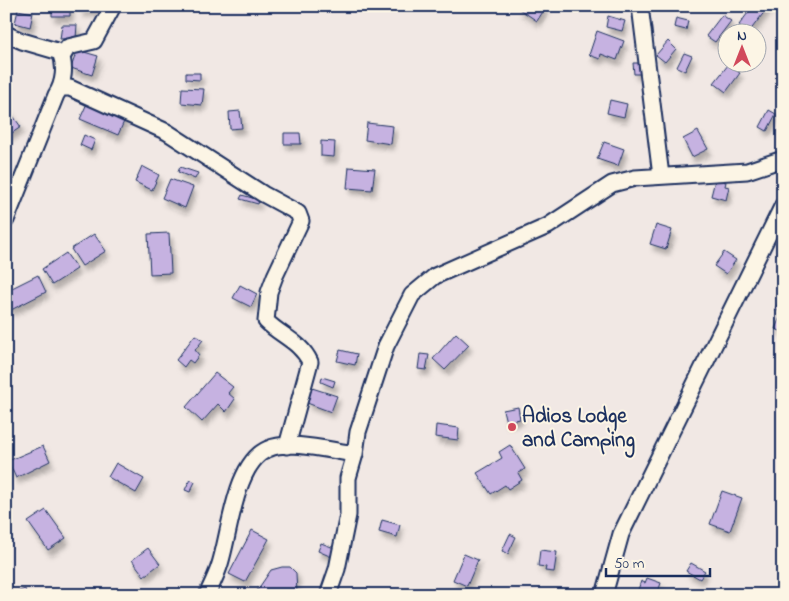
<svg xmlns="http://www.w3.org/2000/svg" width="789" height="601" viewBox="0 0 789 601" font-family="'Indie Flower',sans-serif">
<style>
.building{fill:#c6b2e1;stroke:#1b2f5e;filter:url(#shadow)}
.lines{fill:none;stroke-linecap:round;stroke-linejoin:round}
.minor-casing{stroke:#1b2f5e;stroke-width:19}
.minor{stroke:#fcf5e5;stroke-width:15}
.poi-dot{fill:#d1495b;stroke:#fcf5e5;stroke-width:2}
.labels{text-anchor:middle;stroke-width:4;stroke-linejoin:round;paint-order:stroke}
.poi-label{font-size:21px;font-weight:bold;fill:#1b2f5e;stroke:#fcf5e5;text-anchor:start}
</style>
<defs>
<filter id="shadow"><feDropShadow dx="3" dy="5.5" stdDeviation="2.5" flood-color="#0004"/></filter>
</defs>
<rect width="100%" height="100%" fill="#f1e8e4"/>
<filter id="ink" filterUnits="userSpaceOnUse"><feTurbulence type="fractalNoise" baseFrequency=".02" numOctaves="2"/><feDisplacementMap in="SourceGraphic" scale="10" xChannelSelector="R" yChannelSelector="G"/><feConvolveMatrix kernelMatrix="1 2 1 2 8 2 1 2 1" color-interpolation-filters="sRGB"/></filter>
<g filter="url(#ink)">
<path class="building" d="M52,6H70V16H52Z
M80,6H99V10L81,11Z
M521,6H545L546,7L537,21L519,9Z
M753,6H769L749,32L739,25Z
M18,10L33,13L30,27L15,23Z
M722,15L731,21L715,42L706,36Z
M608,16L625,21L622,31L606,27Z
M676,18L688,21L686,30L674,27Z
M62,25H77L76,38L60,39Z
M597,31L624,41L617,60L601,54L600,59L589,55Z
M668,41L676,49L665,62L656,55Z
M77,50L98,56L92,75L71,68Z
M684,53L692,56L685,71L677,67Z
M633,63H644L645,74H634Z
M728,65L740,73L726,92L714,83Z
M186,73H200V80L186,79Z
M182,88L204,89L202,105L181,103Z
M610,100L627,104L624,117L607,113Z
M88,101L126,117L118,135L80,119Z
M6,106L21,127L6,137Z
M769,110L776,114L767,131L760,127Z
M240,111L242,128L230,129L229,112Z
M367,123L393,126L391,144L365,140Z
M698,131L708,149L692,157L683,139Z
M284,133H300L301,144H284Z
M84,135L95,140L91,150L80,145Z
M321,141L335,142L334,157L321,156Z
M604,142L624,149L618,166L597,159Z
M142,166L159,175L152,190L135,182Z
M180,167L198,173L195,179L178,172Z
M349,167L375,169L372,190L347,188Z
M170,179L193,187L185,208L162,198Z
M715,180L726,182L725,186L729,187L726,200L711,196Z
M242,195L259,200L258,204L240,199Z
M656,225L672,230L666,249L650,244Z
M169,233L171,273L150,274L148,234Z
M94,234L106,251L82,266L71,249Z
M724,252L736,260L726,274L714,266Z
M66,253L77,269L52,285L42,269Z
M38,275L46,292L11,310L6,301V291Z
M240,285L257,294L251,307L233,298Z
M781,295L783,296V332L775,329L782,312L775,309Z
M456,333L469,345L445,370L433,359Z
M195,335L203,340L195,350L199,355L193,363L189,360L184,367L176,360Z
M340,350L357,354L355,365L337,361Z
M420,354L429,355L426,370L418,369Z
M215,373L233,387L228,393L235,399L226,412L218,404L202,422L186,407Z
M322,377L335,381L333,387L321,382Z
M312,388L337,396L331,412L307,403Z
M518,407L520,419L506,422L503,410Z
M436,425L459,428L458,440L435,437Z
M510,445L525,469L518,473L522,480L508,489L505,485L491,494L477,473L502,458L499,452Z
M43,446L50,461L16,478L8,461Z
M116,463L144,479L136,493L108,477Z
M190,479L195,482L190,492L185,490Z
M722,491L742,498L730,531L710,524Z
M46,510L66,538L48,550L28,522Z
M382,520L400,525L397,537L379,532Z
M252,530L269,539L245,582L229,574Z
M510,534L516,537L508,554L502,551Z
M321,543L337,549L334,558L318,551Z
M148,548L160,564L144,576L132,560Z
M540,550L557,552L554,572L545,571L546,567L538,566Z
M464,554L478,560L467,586L453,580Z
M691,563L705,571L700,579L686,571Z
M282,567H290L296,573L297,595H254L271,570Z
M647,578L661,583L657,595H643L637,593L641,581L645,583Z
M25,589L27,595H12L11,594Z"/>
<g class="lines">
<g class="minor-casing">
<path id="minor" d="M640,6L661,176
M6,34L22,41L60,52C66,66 64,83 56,95L6,220
M62,57L68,47L94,41L113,6
M60,88H70L167,132L263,194L298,213L301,221L275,276L269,292L266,321C281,336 301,342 310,362L287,446
M207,595C211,586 216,576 219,567C230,536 234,463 268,449C290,439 331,451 355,454
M328,595L337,569L348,515V478L355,454L358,432L386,346L412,295L435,276L548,226L612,184L635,178L747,171L783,159
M604,595L621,534L783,205"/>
</g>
<use href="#minor" class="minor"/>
</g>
</g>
<circle class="poi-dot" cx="512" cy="427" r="5"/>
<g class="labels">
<g class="poi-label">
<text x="522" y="422">Adios Lodge<tspan x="522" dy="24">and Camping</tspan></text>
</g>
</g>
<rect width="789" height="601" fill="none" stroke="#fcf5e5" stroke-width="25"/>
<rect x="12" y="12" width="764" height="576" fill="none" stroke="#1b2f5e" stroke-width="2" filter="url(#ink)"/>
<g transform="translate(742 48)"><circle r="24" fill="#fcf5e5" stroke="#a2a6af"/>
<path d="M0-4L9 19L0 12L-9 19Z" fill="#d1495b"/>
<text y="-8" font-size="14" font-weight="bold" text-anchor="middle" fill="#1b2f5e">N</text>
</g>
<path d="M606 568v8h104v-8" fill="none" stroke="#1b2f5e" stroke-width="2.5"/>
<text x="614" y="568" font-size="15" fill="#1b2f5e" stroke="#fcf5e5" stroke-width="4" paint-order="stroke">50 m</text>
</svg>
